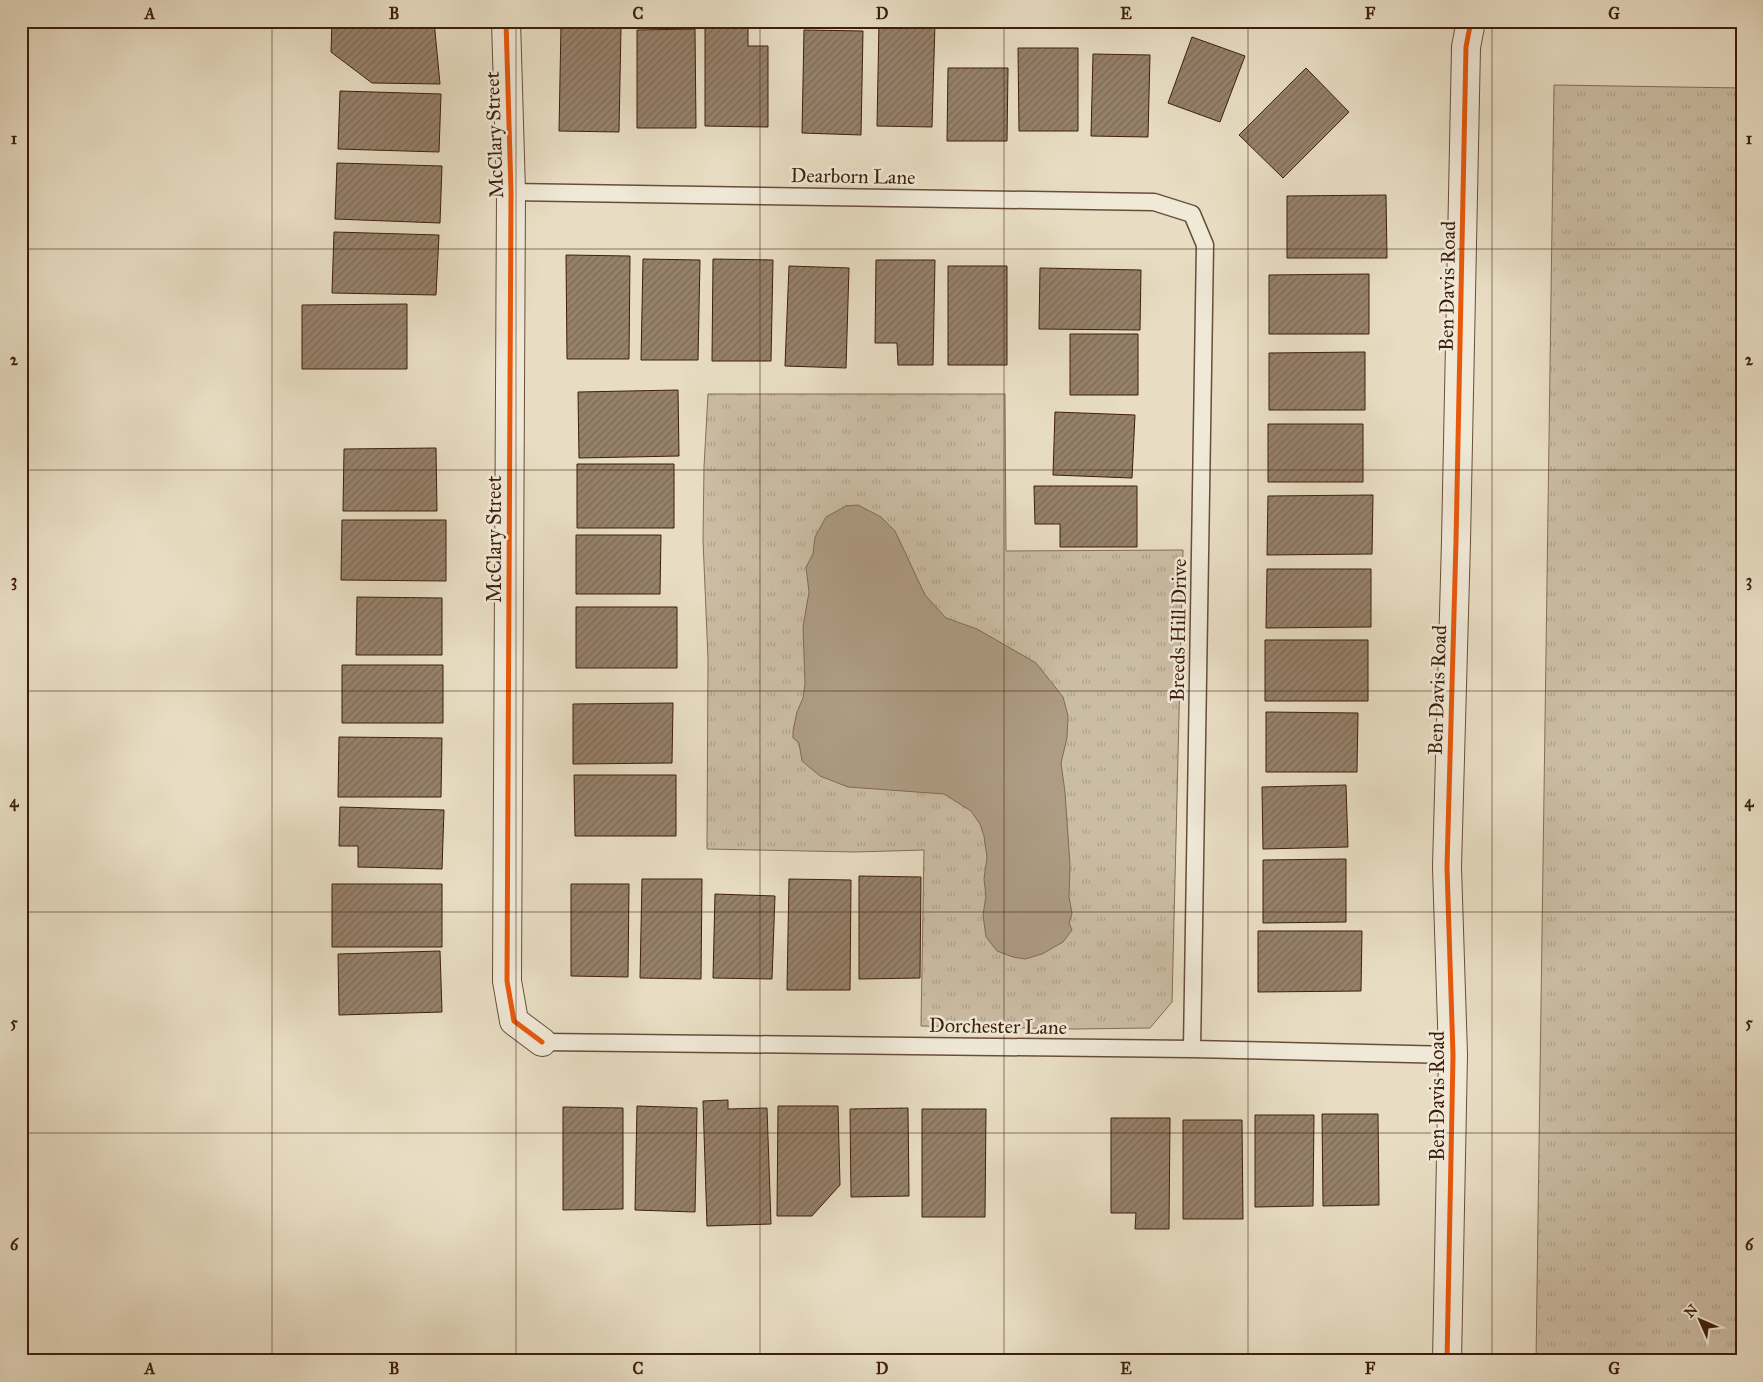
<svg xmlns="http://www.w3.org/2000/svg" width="1763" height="1382" viewBox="0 0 1763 1382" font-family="'IM FELL Great Primer',serif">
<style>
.grass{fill:url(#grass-tufts);stroke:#846e58}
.water{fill:#ae9c84;stroke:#816a54}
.building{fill:url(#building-hatch);stroke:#3e1e0b}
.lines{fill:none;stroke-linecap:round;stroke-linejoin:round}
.service-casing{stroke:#684e39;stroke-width:19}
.minor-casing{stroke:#684e39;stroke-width:30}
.path{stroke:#3e1e0b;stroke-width:3;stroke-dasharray:1 2.5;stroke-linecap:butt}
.service{stroke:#f0e9d8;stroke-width:16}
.minor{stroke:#f0e9d8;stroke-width:28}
.cycleway-casing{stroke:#f0e9d8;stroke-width:8}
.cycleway{stroke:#e8590c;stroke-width:5}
.grid{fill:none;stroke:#3e1e0b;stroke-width:1;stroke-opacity:0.55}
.labels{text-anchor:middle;stroke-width:5;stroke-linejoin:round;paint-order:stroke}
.street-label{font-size:20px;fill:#3e1e0b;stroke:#f0e9d8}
.neatline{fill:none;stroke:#3e1e0b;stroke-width:2}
.grid-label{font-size:16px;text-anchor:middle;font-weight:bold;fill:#3e1e0b}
</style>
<defs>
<pattern id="grass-tufts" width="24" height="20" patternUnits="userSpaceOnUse" patternTransform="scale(1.25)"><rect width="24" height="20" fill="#cbbda4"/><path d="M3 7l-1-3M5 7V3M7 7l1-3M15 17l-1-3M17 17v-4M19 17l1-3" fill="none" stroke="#afa28c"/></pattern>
<pattern id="building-hatch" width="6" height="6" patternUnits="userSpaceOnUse" patternTransform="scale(1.25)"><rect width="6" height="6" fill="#96816b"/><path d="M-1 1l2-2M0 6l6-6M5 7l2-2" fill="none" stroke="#7c6956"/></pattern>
</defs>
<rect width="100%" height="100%" fill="#e8ddc3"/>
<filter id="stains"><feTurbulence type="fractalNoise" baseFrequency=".004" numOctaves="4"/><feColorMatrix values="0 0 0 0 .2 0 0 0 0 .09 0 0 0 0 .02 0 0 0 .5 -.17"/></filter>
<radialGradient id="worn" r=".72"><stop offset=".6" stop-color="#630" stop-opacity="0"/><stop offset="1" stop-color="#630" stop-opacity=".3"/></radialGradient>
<path class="grass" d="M1554,85L1742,88V1361H1536Z
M708,394H1005L1006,551L1183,550L1172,1002L1150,1028L1075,1029L921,1026L924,850L855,852L707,849L708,659L703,540L704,467Z"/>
<path class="water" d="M858,505L881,517L895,531L925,595L946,618L977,629L1036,663L1063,697L1068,716L1067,738L1061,763L1065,792L1070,865L1069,897L1072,913L1069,923L1072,930L1063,942L1042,954L1032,957L1025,959L1013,957L997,951L986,937L983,915L986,896L984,879L987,857L984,836L980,824L971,811L944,794L848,787L820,776L802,761L799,743L793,738V731L797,712L803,698L805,684L803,627L809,592L806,567L813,554L815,537L826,517L846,506Z"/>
<path class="building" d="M332,21H434L440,84L372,83L331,52Z
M879,22L935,23L932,127L877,126Z
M561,25L621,26L619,132L559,131Z
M705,25H748V46H768V127L705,126Z
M695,29L696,128H637V30Z
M804,30L863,31L861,135L802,133Z
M1192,37L1245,56L1220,122L1168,103Z
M1018,48H1078V131H1019Z
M1093,54L1150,55L1148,137L1091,136Z
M948,68H1008L1007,141H947Z
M1306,68L1349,112L1283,178L1239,135Z
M340,91L441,94L439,152L338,149Z
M337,163L442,166L440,223L335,219Z
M1386,195L1387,258H1287V196Z
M334,232L439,235L436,295L332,293Z
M566,255L630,256L629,359H567Z
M643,259L700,260L698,360H641Z
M713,259L773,260L771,361H712Z
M876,260H935L933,365H898L897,343H875Z
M789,266L849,268L846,368L785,366Z
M948,266H1007V365H948Z
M1040,268L1141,270L1140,330L1039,329Z
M1369,274V334H1269V275Z
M407,304V369H302V305Z
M1070,334H1138V395H1070Z
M1365,352V410H1269V353Z
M678,390L679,456L579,458L578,392Z
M1055,412L1135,415L1132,478L1053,475Z
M1268,424H1363V482H1268Z
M436,448L437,511H343L344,449Z
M577,464H674V528H577Z
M1034,486H1137V547H1060V524H1035Z
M1373,495L1372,554L1267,555L1268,496Z
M342,520H446V581L341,580Z
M576,535H661L660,594H576Z
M1267,569H1371V627L1266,628Z
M357,597L442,598V655H356Z
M576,607H677V668H576Z
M1265,640H1368V701H1265Z
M342,665H443V723H342Z
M673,703L672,763L573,764V704Z
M1266,712L1358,713L1357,772H1266Z
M339,737L442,738L441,797H338Z
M574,775H676V836H575Z
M1346,785L1348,847L1263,849L1262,787Z
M340,807L444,810L442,869L358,867V846H339Z
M1346,859V922L1263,923V860Z
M859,876L921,877L920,978L859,979Z
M642,879H702L701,979L640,978Z
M789,879L851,880L850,990H787Z
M332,884H442V947H332Z
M571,884H629L628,977L571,976Z
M715,894L775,896L772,979L713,978Z
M1258,931H1362L1361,991L1258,992Z
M440,951L442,1012L339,1015L338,954Z
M728,1100V1109L767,1108L771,1224L707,1226L703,1101Z
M637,1106L697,1108L695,1212L635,1210Z
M778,1106H838L840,1185L812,1216H777Z
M563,1107L623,1108V1209L563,1210Z
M908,1108L909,1196L851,1197L850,1109Z
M922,1109H986L985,1217H922Z
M1322,1114H1378L1379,1205L1323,1206Z
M1255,1115H1314L1313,1206L1255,1207Z
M1111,1118H1170L1169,1229H1135L1136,1213H1111Z
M1183,1120H1242L1243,1219H1183Z"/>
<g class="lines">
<g class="service-casing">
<path id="service" d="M511,192L1154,202L1192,214L1205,245L1192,1049
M542,1042L1192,1049L1453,1055"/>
</g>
<g class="minor-casing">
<path id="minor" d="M506,21L511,192L507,981L514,1021L542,1042
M1447,1361L1453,1055L1447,867L1456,541L1466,47L1471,21"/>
</g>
<path class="path" d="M21,25L33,21"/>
<use href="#service" class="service"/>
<use href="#minor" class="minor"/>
<g class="cycleway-casing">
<path id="cycleway" d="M506,21L511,192L507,981L514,1021L542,1042
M1447,1361L1453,1055L1447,867L1456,541L1466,47L1471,21"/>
</g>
<use href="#cycleway" class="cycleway"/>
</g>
<path class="grid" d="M272,21V1361M516,21V1361M760,21V1361M1004,21V1361M1248,21V1361M1492,21V1361M21,249H1742M21,470H1742M21,691H1742M21,912H1742M21,1133H1742"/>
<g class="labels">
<g class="street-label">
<text transform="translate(494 135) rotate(-92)" y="7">McClary Street</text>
<text transform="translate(853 176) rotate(1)" y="7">Dearborn Lane</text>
<text transform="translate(1447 286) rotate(-89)" y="7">Ben Davis Road</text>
<text transform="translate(494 539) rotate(-90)" y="7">McClary Street</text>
<text transform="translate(1178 630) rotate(-89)" y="7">Breeds Hill Drive</text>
<text transform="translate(1437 690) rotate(-88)" y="7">Ben Davis Road</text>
<text transform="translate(998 1026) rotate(1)" y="7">Dorchester Lane</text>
<text transform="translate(1437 1096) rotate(-90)" y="7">Ben Davis Road</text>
</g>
</g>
<rect width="1763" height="1382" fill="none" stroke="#e8ddc3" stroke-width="55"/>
<g transform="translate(1700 1320) rotate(315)" stroke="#f0e9d8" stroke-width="4" paint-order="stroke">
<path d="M0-4L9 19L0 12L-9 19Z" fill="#3e1e0b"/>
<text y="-8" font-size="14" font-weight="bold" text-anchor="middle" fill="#3e1e0b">N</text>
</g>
<rect x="28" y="28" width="1708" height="1326" class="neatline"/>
<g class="grid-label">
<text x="150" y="19">A</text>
<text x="394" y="19">B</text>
<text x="638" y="19">C</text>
<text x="882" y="19">D</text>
<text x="1126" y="19">E</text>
<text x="1370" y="19">F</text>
<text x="1614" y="19">G</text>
<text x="14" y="144">1</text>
<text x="1749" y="144">1</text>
<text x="14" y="365">2</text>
<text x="1749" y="365">2</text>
<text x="14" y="586">3</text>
<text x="1749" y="586">3</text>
<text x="14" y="807">4</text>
<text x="1749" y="807">4</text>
<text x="14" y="1028">5</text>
<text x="1749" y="1028">5</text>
<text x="14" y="1250">6</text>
<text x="1749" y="1250">6</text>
<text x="150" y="1374">A</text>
<text x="394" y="1374">B</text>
<text x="638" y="1374">C</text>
<text x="882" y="1374">D</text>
<text x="1126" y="1374">E</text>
<text x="1370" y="1374">F</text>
<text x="1614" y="1374">G</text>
</g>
<rect width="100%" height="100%" filter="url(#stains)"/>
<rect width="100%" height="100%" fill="url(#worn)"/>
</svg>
